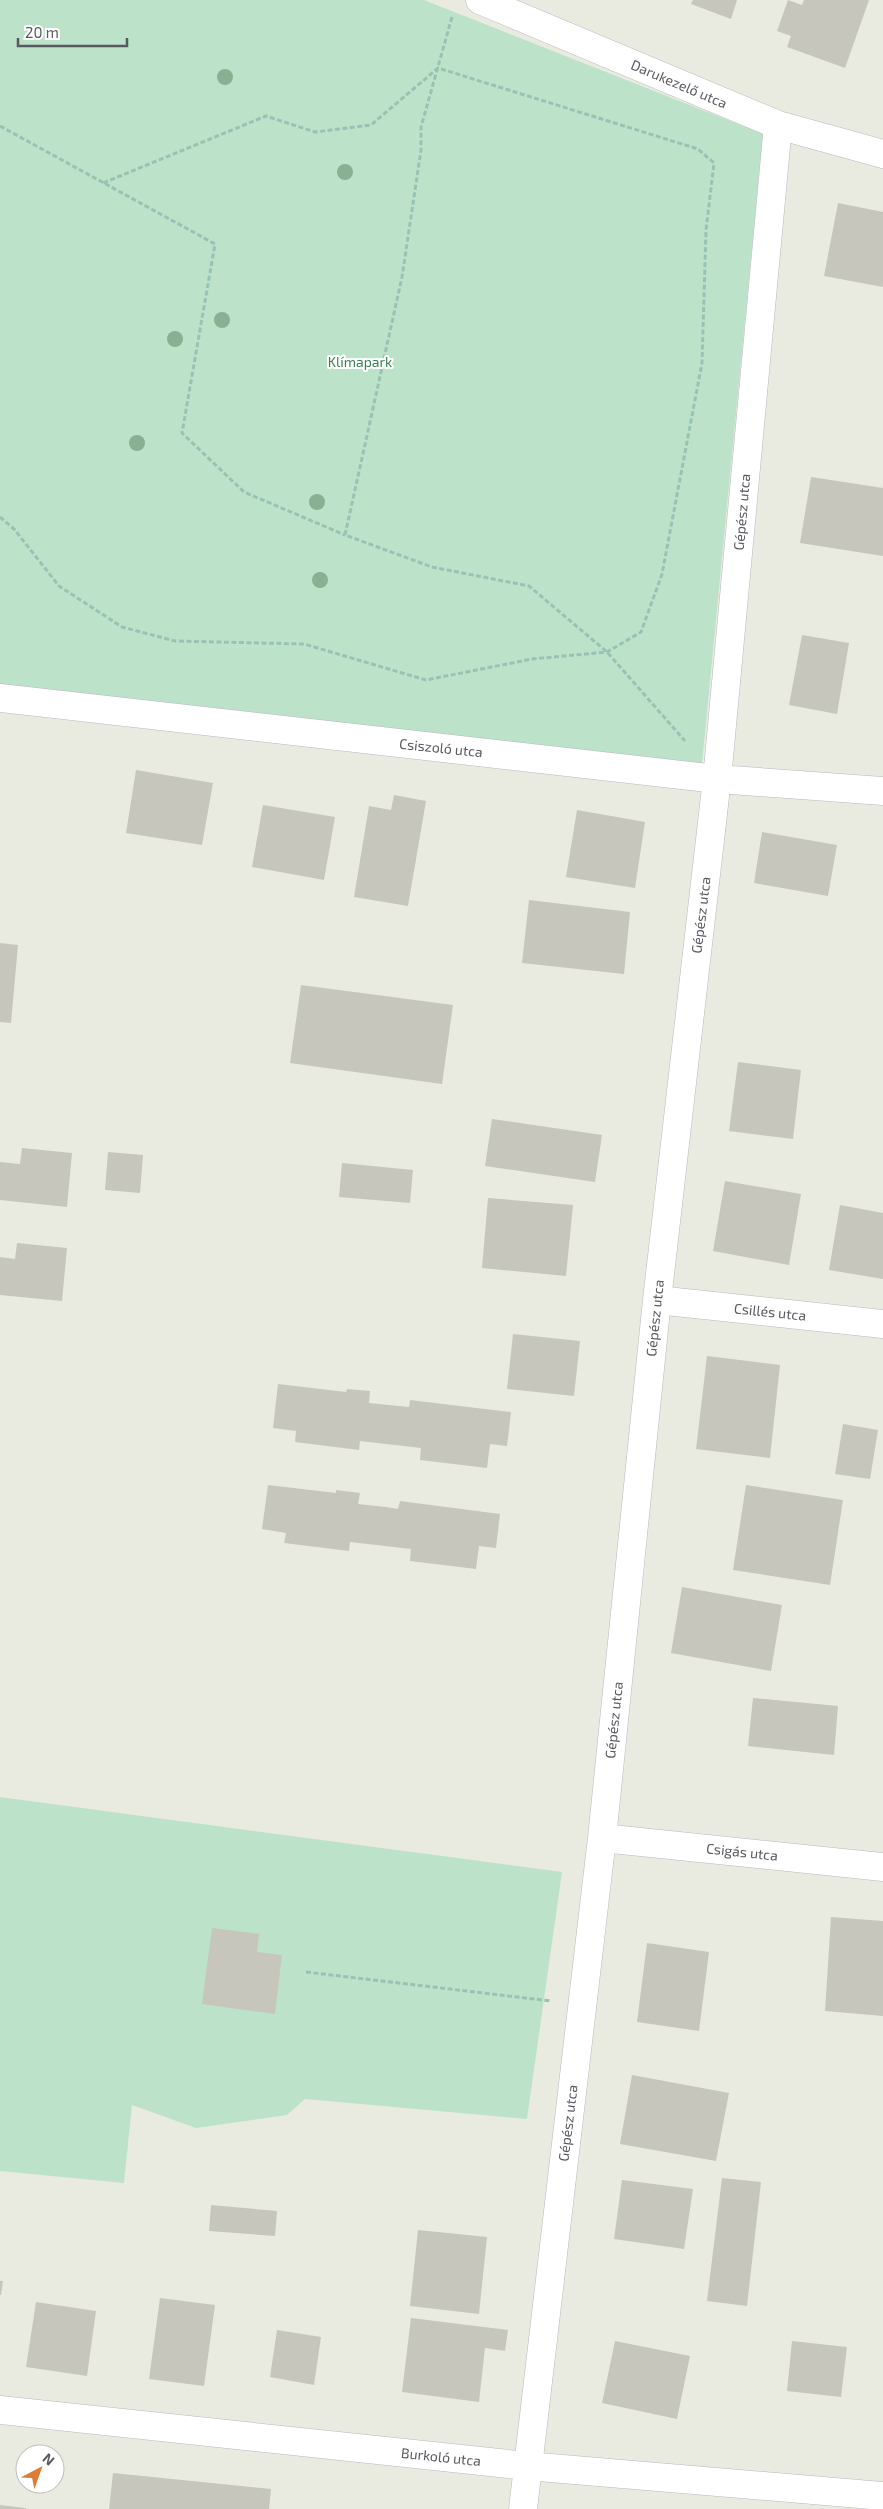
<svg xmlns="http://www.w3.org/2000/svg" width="883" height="2509" viewBox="0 0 883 2509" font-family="'Exo 2',sans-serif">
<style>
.green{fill:#bde2ca}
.building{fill:#c6c6bc}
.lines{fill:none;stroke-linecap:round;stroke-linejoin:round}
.minor-casing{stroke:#b8b8be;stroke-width:29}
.path{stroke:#98c3b4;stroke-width:3;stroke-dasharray:5 2.5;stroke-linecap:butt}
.minor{stroke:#fff;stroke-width:28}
.tree{fill:#89b093}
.labels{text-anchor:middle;stroke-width:4;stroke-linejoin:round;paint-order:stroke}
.street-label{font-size:14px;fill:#595960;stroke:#fff}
.park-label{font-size:14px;fill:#397f54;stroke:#fff}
</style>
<rect width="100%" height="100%" fill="#eaebe0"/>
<path class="green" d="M0,0H424L763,134L702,764L0,684Z
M0,1797L562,1872L527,2119L305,2099L287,2115L196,2128L132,2105L124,2183L0,2171Z"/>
<path class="building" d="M693,0H737L731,19L691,4Z
M788,0L802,5L804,0H869L845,68L787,47L791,36L777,31Z
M838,203L883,212V287L824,276Z
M811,477L883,488V556L800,543Z
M802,635L849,643L837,714L789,705Z
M136,770L213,783L202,845L126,833Z
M394,795L426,801L408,906L354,897L369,806L391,810Z
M263,805L335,817L324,880L252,867Z
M577,810L645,822L635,888L566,877Z
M762,832L837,845L828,896L754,883Z
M529,900L630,912L624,974L522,963Z
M0,943L18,945L11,1023L0,1022Z
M301,985L453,1005L442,1084L290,1063Z
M738,1062L801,1070L793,1139L729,1131Z
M492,1119L602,1135L595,1182L485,1166Z
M22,1148L72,1153L67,1207L0,1200V1162L20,1164Z
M108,1152L143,1155L140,1193L105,1190Z
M342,1163L413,1170L410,1203L339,1197Z
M725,1181L801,1194L789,1265L713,1251Z
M488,1198L573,1205L566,1276L482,1268Z
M840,1205L883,1213V1279L829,1270Z
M17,1243L67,1248L62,1301L0,1295V1257L15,1259Z
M513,1334L580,1341L574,1396L507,1389Z
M707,1356L780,1365L770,1458L696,1449Z
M278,1384L346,1392L347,1389L370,1391L369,1403L409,1407L410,1400L511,1412L507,1446L490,1444L487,1468L420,1460L421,1448L360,1441L359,1450L295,1442L296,1431L273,1428Z
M843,1424L878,1430L870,1479L835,1474Z
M268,1485L336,1493V1490L360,1493L358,1504L386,1507L398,1509L400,1501L500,1514L496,1548L479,1546L476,1569L410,1561L411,1549L350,1542L349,1551L284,1543L286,1533L262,1529Z
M746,1485L843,1500L830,1585L733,1570Z
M682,1587L782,1605L771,1671L671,1653Z
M753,1698L838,1706L834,1755L748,1746Z
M831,1917L883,1921V2016L825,2011Z
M212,1928L259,1934L257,1952L282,1955L275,2014L202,2004Z
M647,1943L709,1952L699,2031L637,2022Z
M632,2075L729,2093L716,2161L620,2144Z
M722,2178L761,2182L747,2306L707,2301Z
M622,2180L693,2189L684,2249L614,2239Z
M211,2205L277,2211L275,2236L209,2231Z
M418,2230L487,2237L479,2314L410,2306Z
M0,2281H3L1,2295H0Z
M160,2298L215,2305L204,2386L149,2379Z
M36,2302L96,2311L87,2376L26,2367Z
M411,2318L508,2330L505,2351L485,2348L479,2402L402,2392Z
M277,2330L321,2337L314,2385L270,2377Z
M615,2341L690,2356L677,2419L602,2403Z
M792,2341L847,2347L841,2397L787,2391Z
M113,2473L271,2489L269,2509H109Z
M0,2505L26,2508V2509H0Z"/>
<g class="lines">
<g class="minor-casing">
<path id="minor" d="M480,0L778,125L883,154
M0,698L717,779L883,791
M657,1300L883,1324
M602,1838L883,1867
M0,2410L527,2466L883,2496
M523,2509L602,1838L657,1300L717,779L778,125"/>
</g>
<path class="path" d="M452,17L421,127V150L402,277L345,535L432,567L529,586L607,652L685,741
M0,126L215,244L182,433L244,492L345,535
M0,517L14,529L59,586L122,627L175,641L304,644L426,680L532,659L607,652L641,632L662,574L702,363L706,230L714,163L698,149L438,68L371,125L315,132L266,116L103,183
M306,1972L551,2001"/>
<use href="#minor" class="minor"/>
</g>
<g class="tree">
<circle cx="225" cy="77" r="8"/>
<circle cx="345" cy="172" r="8"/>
<circle cx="222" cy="320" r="8"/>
<circle cx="175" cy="339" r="8"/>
<circle cx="137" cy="443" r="8"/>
<circle cx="317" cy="502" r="8"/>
<circle cx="320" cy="580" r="8"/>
</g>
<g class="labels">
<g class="street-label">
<text transform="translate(679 84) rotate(23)" y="5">Darukezelő utca</text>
<text transform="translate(742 512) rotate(-85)" y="5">Gépész utca</text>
<text transform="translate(441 748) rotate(6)" y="5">Csiszoló utca</text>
<text transform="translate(701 915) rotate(-83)" y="5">Gépész utca</text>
<text transform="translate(770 1312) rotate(6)" y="5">Csillés utca</text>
<text transform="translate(655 1318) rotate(-84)" y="5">Gépész utca</text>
<text transform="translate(614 1720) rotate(-84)" y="5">Gépész utca</text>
<text transform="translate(742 1852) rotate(6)" y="5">Csigás utca</text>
<text transform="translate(568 2123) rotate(-83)" y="5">Gépész utca</text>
<text transform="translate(441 2457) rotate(6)" y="5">Burkoló utca</text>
</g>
<g class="park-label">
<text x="360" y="367">Klímapark</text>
</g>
</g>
<g transform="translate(40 2469) rotate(41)"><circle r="24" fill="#ffffff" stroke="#bdbdbf"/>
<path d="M0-4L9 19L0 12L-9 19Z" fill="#dd7c34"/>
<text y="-8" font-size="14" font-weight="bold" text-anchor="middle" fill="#595960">N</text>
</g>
<path d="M18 38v8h109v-8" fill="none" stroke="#595960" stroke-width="2.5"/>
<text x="25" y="38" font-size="15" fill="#595960" stroke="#ffffff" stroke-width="4" paint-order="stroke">20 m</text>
</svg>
